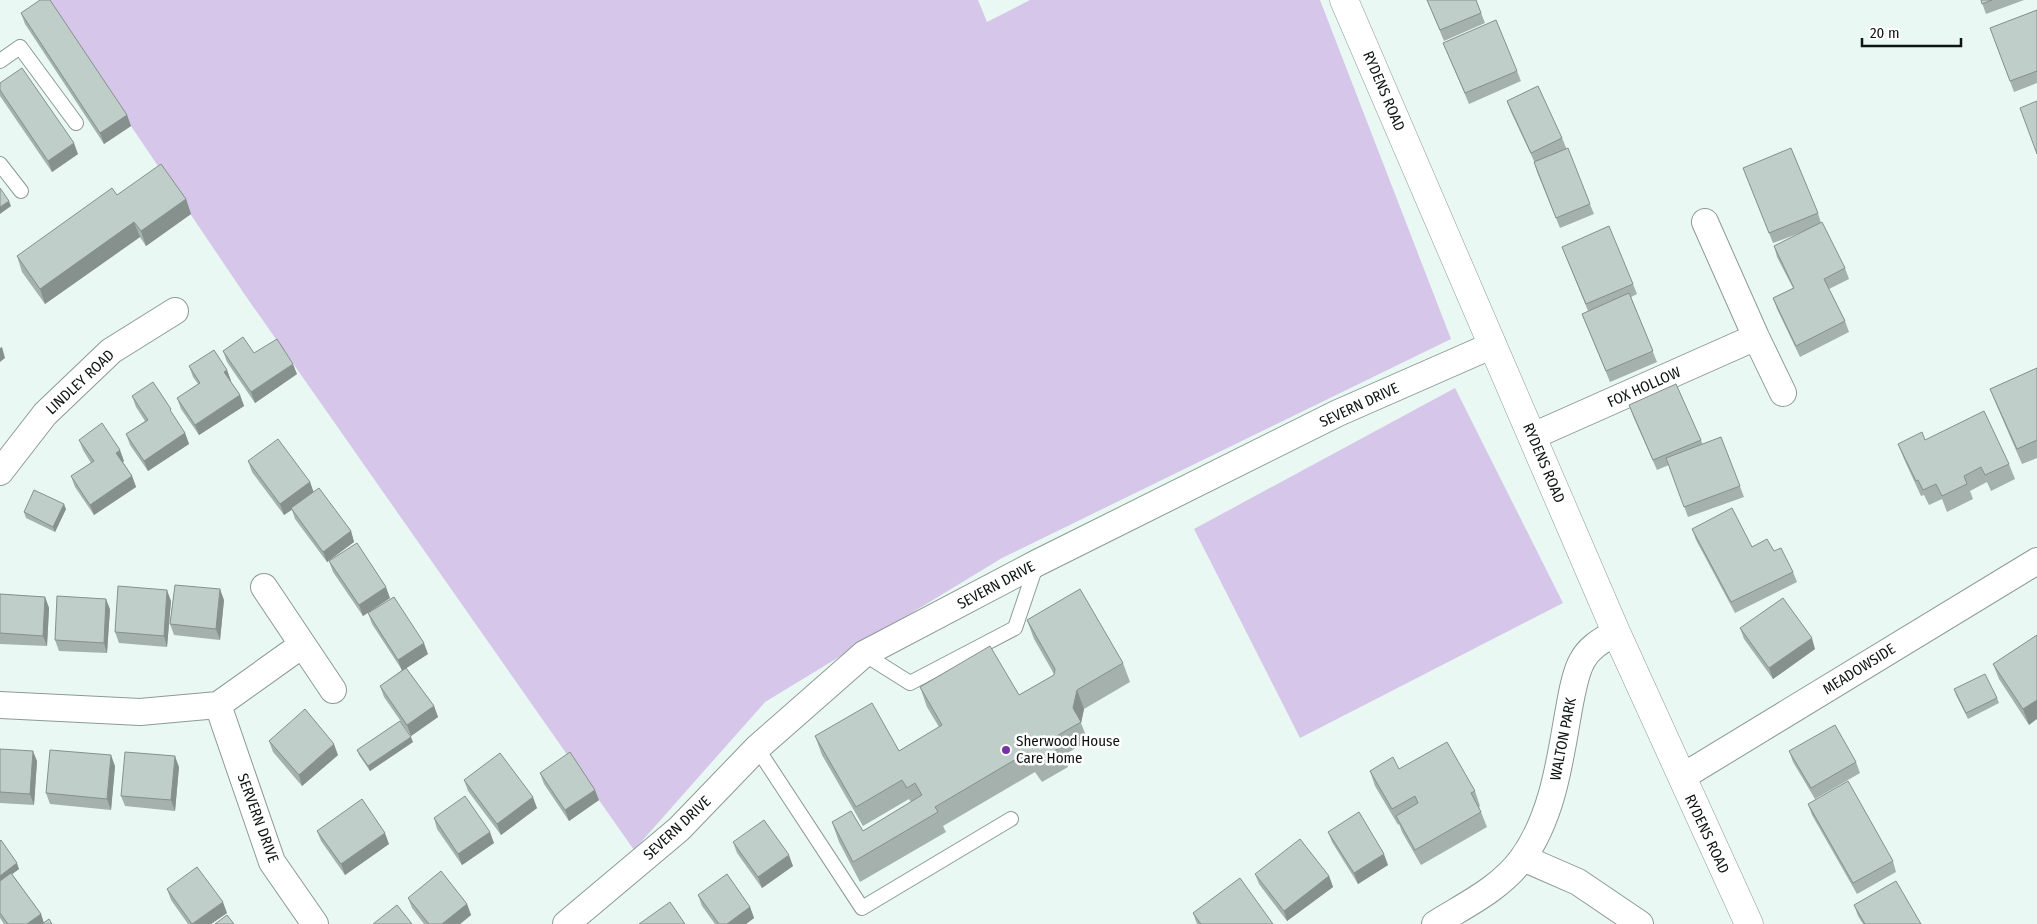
<svg xmlns="http://www.w3.org/2000/svg" width="2037" height="924" viewBox="0 0 2037 924" font-family="'Fira Sans Condensed',sans-serif">
<style>
.green{fill:#d6c6ea}
.lines{fill:none;stroke-linecap:round;stroke-linejoin:round}
.lane-casing{stroke:#8c9a94;stroke-width:16}
.street-casing{stroke:#8c9a94;stroke-width:28}
.secondary-casing{stroke:#8c9a94;stroke-width:29}
.lane{stroke:#fff;stroke-width:14}
.street{stroke:#fff;stroke-width:26}
.secondary{stroke:#fff;stroke-width:28}
.wall{fill:#a4b1ac}
.shaded-wall{fill:#86908c}
.building{fill:#bfcec8;stroke:#86908c}
.poi-dot{fill:#7433a8;stroke:#fff;stroke-width:2}
.labels{text-anchor:middle;stroke-width:5;stroke-linejoin:round;paint-order:stroke}
.street-label{font-size:15px;fill:#0f1412;stroke:#fff}
.poi-label{font-size:15px;fill:#0f1412;stroke:#fff;text-anchor:start}
</style>
<rect width="100%" height="100%" fill="#e9f8f2"/>
<path class="green" d="M46,0H978L987,22L1030,0H1320L1451,339L1002,558L765,702L634,850L245,295Z
M1455,388L1563,603L1300,738L1194,529Z"/>
<g class="lines">
<g class="lane-casing">
<path id="lane" d="M0,61L20,47L76,123
M0,164L21,191
M864,654L910,683L1015,628L1037,563
M757,748L862,908L1011,819"/>
</g>
<g class="street-casing">
<path id="street" d="M1705,222L1756,337L1783,393
M1533,436L1756,337
M0,472L45,414L111,351L175,311
M264,587L333,690
M0,705L140,712L218,705L302,645
M218,705L272,862L315,924
M1682,777L2037,561
M1523,858L1578,882L1640,924
M566,924L679,829L757,748L864,654L1037,563L1338,413L1493,345
M1435,924C1465,905 1500,889 1522,859C1551,819 1559,767 1567,720C1570,704 1574,675 1582,661C1589,647 1603,640 1616,632"/>
</g>
<g class="secondary-casing">
<path id="secondary" d="M1344,0L1616,632L1749,924"/>
</g>
<use href="#lane" class="lane"/>
<use href="#street" class="street"/>
<use href="#secondary" class="secondary"/>
</g>
<path class="wall" d="M1427,0H1476L1485,23L1444,41Z
M1981,0H2024L1986,14Z
M2037,10V83L2014,92L1990,28Z
M21,13L127,115L131,126L104,144L25,24Z
M1443,43L1517,71L1521,81L1469,104Z
M0,83L78,154L52,172L0,96Z
M1507,101L1562,138L1594,214L1560,228L1537,172L1534,161L1511,112Z
M1743,168L1818,213L1821,223L1845,268L1849,279L1829,289L1845,321L1849,332L1800,357L1777,309L1773,298L1793,288L1777,257L1774,246L1805,231L1773,243Z
M117,195L186,199L191,214L146,246L140,237L45,304L22,272L17,256Z
M1562,247L1633,284L1637,294L1631,297L1657,362L1610,382L1582,314L1588,311Z
M223,351L254,353L297,374L255,403L227,362Z
M189,366L227,370L231,381H230L240,395L244,406L199,435L181,409L177,398L198,384L193,377Z
M2037,368V458L2022,464L1996,404L1990,389Z
M132,396L174,417L185,433L189,444L148,471L130,445L126,434L145,421L136,407Z
M1629,405L1701,440L1703,445L1721,437L1744,497L1688,517L1669,465L1657,470L1633,416Z
M79,440L124,461L123,462L132,476L136,487L94,515L75,487L71,476L91,463L83,450Z
M1925,440L2009,464L2015,479L1991,491L1987,482L1970,491L1973,499L1947,512L1942,499L1929,505L1924,495L1921,496L1904,459L1898,444Z
M248,461L310,482L313,492L351,531L354,542L327,562L295,519L292,510L284,515L252,472Z
M66,509L55,532L26,518L24,512Z
M1692,529L1752,547L1774,551L1793,572L1797,582L1735,613L1696,540Z
M329,561L390,598L363,616L333,572Z
M0,594L45,597L49,608L47,646L0,644Z
M224,600L220,640L174,635L170,624Z
M171,601L167,647L119,643L115,632Z
M110,609L107,653L59,651L55,640Z
M368,613L428,654L406,668L434,706L438,717L411,736L384,697L380,686L402,670L372,624Z
M1027,620L1123,663L1130,682L1084,709L1081,723L1088,741L1064,755L1068,767L1042,782L1035,772L943,826L946,832L860,882L839,842L832,822L863,831L911,802L909,799L863,826L822,755L815,736L899,751L939,727L927,707L920,687L1019,695L1054,675V674L1034,639Z
M1740,628L1815,649L1773,679L1744,639Z
M2037,635L2029,725L1999,679L1993,664Z
M1954,689L1997,698L1999,703L1968,719L1956,695Z
M269,741L338,755L302,786L273,752Z
M413,742L370,771L359,755L357,750Z
M0,749L37,761L34,805L0,803Z
M1789,751L1856,762L1860,773L1815,799L1793,762Z
M115,766L111,810L50,804L46,793Z
M179,767L175,811L125,806L121,796Z
M1399,769L1475,791L1480,806L1479,807L1487,827L1421,865L1402,832L1399,824L1398,825L1375,786L1370,771Z
M540,773L599,800L569,821L544,784Z
M464,780L537,808L501,835L468,791Z
M1808,804L1893,861L1896,872L1857,894L1812,815Z
M434,818L494,843L462,865L437,829Z
M317,831L389,844L345,875L321,841Z
M1328,832L1388,865L1358,884L1332,842Z
M0,841L19,869L12,874L41,914L44,923L52,924H4L0,918Z
M733,842L793,866L762,888L737,853Z
M1255,874L1329,876L1333,887L1287,921L1259,884Z
M167,889L227,913L211,924H188L171,900Z
M698,895L750,907L754,918L746,924H715L702,906Z
M408,898L467,904L471,915L460,924H424L412,908Z
M1854,905L1921,924H1863L1858,916Z
M1193,913L1273,924H1197Z"/>
<path class="shaded-wall" d="M127,115L131,126L104,144L100,133Z
M74,143L78,154L52,172L48,161Z
M186,199L191,214L146,246L141,231Z
M9,201L11,206L0,214V207Z
M134,222L140,237L45,304L40,289Z
M2,347L5,358L0,362V348Z
M293,364L297,374L255,403L251,392Z
M227,370L231,381L228,383L224,372Z
M240,395L244,406L199,435L195,425Z
M185,433L189,444L148,471L144,461Z
M120,450L124,461L120,464L116,453Z
M132,476L136,487L94,515L90,505Z
M310,482L314,493L284,515L280,504Z
M64,504L66,509L55,532L53,527Z
M351,531L354,542L327,562L323,552Z
M386,587L390,598L363,616L359,605Z
M220,589L224,600L220,640L216,629Z
M167,590L171,601L167,647L164,636Z
M45,597L49,608L47,646L43,636Z
M106,599L110,609L107,653L104,643Z
M1812,638L1815,649L1773,679L1769,668Z
M424,643L428,654L402,671L398,660Z
M1077,690L1084,709L1081,723L1073,708Z
M2037,700V719L2029,725L2023,709Z
M434,706L438,717L411,736L407,725Z
M411,737L413,742L370,771L368,766Z
M334,744L338,755L302,786L299,775Z
M33,751L37,761L34,805L30,794Z
M111,755L115,766L111,810L107,799Z
M175,756L179,767L175,811L171,800Z
M595,790L599,800L569,821L565,810Z
M533,797L537,808L501,835L497,824Z
M490,832L494,843L462,865L458,854Z
M385,833L389,844L345,875L341,864Z
M1384,854L1388,865L1358,884L1354,873Z
M789,855L793,866L762,888L758,877Z
M17,863L19,869L0,883V876Z
M1329,876L1333,887L1287,921L1284,911Z
M223,902L227,913L211,924H193Z
M467,904L471,915L460,924H442Z
M750,907L754,918L746,924H727Z
M41,914L44,924H27Z"/>
<path class="building" d="M40,0H50L127,115L100,133L21,13Z
M1427,0H1476L1481,13L1440,30Z
M1981,0H1992L1982,4Z
M2037,10V71L2010,81L1990,28Z
M1496,20L1517,71L1465,93L1443,43Z
M22,68L74,143L48,161L0,90V83Z
M1538,86L1562,138L1531,153L1507,101Z
M2037,101V154L2020,108Z
M1568,148L1590,204L1556,218L1534,162Z
M1791,148L1818,213L1769,233L1743,168Z
M161,164L186,199L141,231L134,222L40,289L17,256L112,188L117,195Z
M0,188L9,201L0,207Z
M1822,222L1845,268L1824,279L1845,321L1796,346L1773,298L1794,288L1774,246Z
M1609,226L1633,284L1586,304L1562,247Z
M1629,293L1653,351L1606,371L1582,314Z
M243,337L254,353L277,339L293,364L251,392L223,351Z
M214,350L227,370L224,372L240,395L195,425L177,398L200,383L189,366Z
M2037,368V440L2017,449L1990,389Z
M153,382L171,409L170,410L185,433L144,461L126,434L148,420L132,396Z
M1676,384L1701,440L1653,460L1629,405Z
M1984,411L2009,464L1985,475L1981,467L1964,476L1967,484L1942,496L1936,484L1923,490L1918,480L1916,481L1898,444L1922,432L1925,440Z
M102,423L120,450L116,453L132,476L90,505L71,476L94,461L79,440Z
M1721,437L1740,486L1684,507L1666,458Z
M278,439L310,482L280,504L248,461Z
M319,488L351,531L323,552L291,508Z
M34,490L64,504L53,527L24,512Z
M1732,508L1752,547L1767,539L1774,551L1781,548L1793,572L1731,602L1692,529Z
M357,543L386,587L359,605L329,561Z
M175,585L220,589L216,629L170,624Z
M118,586L167,590L164,636L115,632Z
M1080,589L1123,663L1077,690L1073,708L1081,722L1055,737L1061,747L1034,763L1028,752L935,807L938,812L853,862L832,822L851,811L863,831L922,795L915,783L907,788L902,780L856,807L815,736L872,703L899,751L942,725L920,687L990,646L1019,695L1054,675L1055,669L1027,620Z
M0,594L45,597L43,636L0,633Z
M57,596L106,599L104,643L55,640Z
M394,597L424,643L398,660L368,613Z
M1783,598L1812,638L1769,668L1740,628Z
M2037,635V700L2023,709L1993,664Z
M406,668L434,706L407,725L380,686Z
M1985,674L1997,698L1966,713L1954,689Z
M305,709L334,744L299,775L269,741Z
M400,721L411,737L368,766L357,750Z
M1835,725L1856,762L1811,788L1789,751Z
M1447,742L1475,791L1471,793L1481,812L1415,850L1396,816L1418,803L1415,796L1392,809L1370,771L1393,757L1399,769Z
M0,749L33,751L30,794L0,792Z
M50,750L111,755L107,799L46,793Z
M125,752L175,756L171,800L121,796Z
M570,752L595,790L565,810L540,773Z
M500,753L533,797L497,824L464,780Z
M1848,781L1893,861L1853,883L1808,804Z
M465,796L490,832L458,854L434,818Z
M362,799L385,833L341,864L317,831Z
M1359,812L1384,854L1354,873L1328,832Z
M764,820L789,855L758,877L733,842Z
M1300,839L1329,876L1284,911L1255,874Z
M1,840L17,863L0,876V841Z
M197,867L223,902L192,924L167,889Z
M441,871L467,904L442,924H429L408,898Z
M11,873L41,914L27,924H8L0,913V881Z
M727,874L750,907L727,924H719L698,895Z
M1240,878L1273,924H1201L1193,913Z
M1896,881L1921,924H1865L1854,905Z
M670,902L685,924H639Z
M397,905L412,924H373Z
M227,915L234,924H215Z
M49,919L52,924H42Z"/>
<circle class="poi-dot" cx="1006" cy="750" r="5"/>
<g class="labels">
<g class="street-label">
<text transform="translate(1384 91) rotate(67)" y="5">RYDENS ROAD</text>
<text transform="translate(80 382) rotate(-43)" y="5">LINDLEY ROAD</text>
<text transform="translate(1644 387) rotate(-24)" y="5">FOX HOLLOW</text>
<text transform="translate(1359 405) rotate(-25)" y="5">SEVERN DRIVE</text>
<text transform="translate(1544 463) rotate(67)" y="5">RYDENS ROAD</text>
<text transform="translate(996 585) rotate(-28)" y="5">SEVERN DRIVE</text>
<text transform="translate(1859 669) rotate(-32)" y="5">MEADOWSIDE</text>
<text transform="translate(1563 739) rotate(-79)" y="5">WALTON PARK</text>
<text transform="translate(258 818) rotate(70)" y="5">SERVERN DRIVE</text>
<text transform="translate(677 828) rotate(-43)" y="5">SEVERN DRIVE</text>
<text transform="translate(1707 834) rotate(65)" y="5">RYDENS ROAD</text>
</g>
<g class="poi-label">
<text x="1016" y="746">Sherwood House<tspan x="1016" dy="17">Care Home</tspan></text>
</g>
</g>
<path d="M1862 38v8h99v-8" fill="none" stroke="#0f1412" stroke-width="2.5"/>
<text x="1870" y="38" font-size="15" fill="#0f1412" stroke="#ffffff" stroke-width="4" paint-order="stroke">20 m</text>
</svg>
